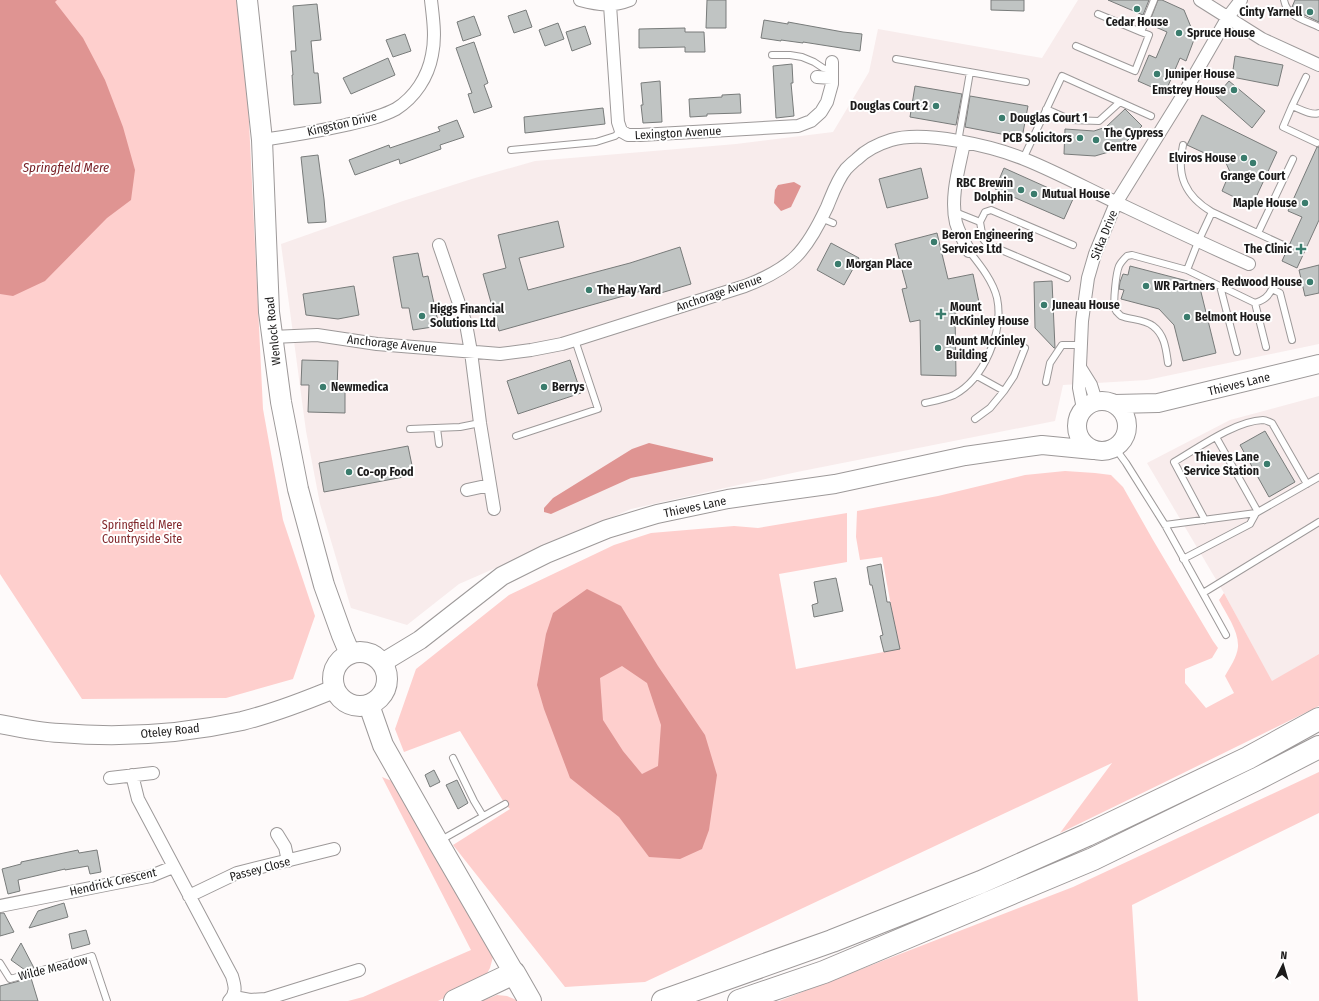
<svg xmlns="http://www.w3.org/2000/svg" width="1319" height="1001" viewBox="0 0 1319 1001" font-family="'Fira Sans Condensed',sans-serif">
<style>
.built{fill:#f8ecec}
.green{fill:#fecfcd}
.water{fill:#df9492;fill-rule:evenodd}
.building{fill:#c0c4c3;stroke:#787b7a}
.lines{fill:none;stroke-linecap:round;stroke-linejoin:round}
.lane-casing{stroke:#9d9999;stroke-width:8}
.street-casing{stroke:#9d9999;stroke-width:14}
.secondary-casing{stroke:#9d9999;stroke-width:20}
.primary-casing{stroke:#9d9999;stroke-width:22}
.highway-casing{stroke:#9d9999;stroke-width:24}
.lane{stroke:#fff;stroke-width:6}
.street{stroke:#fff;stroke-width:12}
.secondary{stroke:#fff;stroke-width:18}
.primary{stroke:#fff;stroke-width:20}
.highway{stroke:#fff;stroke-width:22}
.poi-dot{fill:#3a7c6d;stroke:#fff;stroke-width:1.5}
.labels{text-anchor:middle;stroke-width:4;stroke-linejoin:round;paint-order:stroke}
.poi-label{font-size:12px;font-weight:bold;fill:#1c1b1b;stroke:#fff;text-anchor:start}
.street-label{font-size:12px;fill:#1c1b1b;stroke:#fff}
.park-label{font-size:12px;fill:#82292d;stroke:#fff}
.water-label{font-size:13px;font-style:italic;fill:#751d23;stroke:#fff}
</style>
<rect width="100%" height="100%" fill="#fefafa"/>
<path class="built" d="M1078,0H1319V344L1147,380L1063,385L1055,421L797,472L631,509L459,584L407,625L351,608L320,504L306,431L281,244L403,201L475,178L535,161L736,144L833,132L869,72L878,29L1042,58Z
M1319,396V654L1272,682L1224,593L1147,463L1230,420Z"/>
<path class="green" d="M0,0H239L246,60L263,409L283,520L315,616L293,679L226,698L82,699L0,574Z
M1065,471L1095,473L1111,475L1123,487L1153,540L1213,641L1218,648L1212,658L1185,669V683L1206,708L1234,693L1225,676C1230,667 1237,657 1238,647C1239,631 1226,614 1219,600L1224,593L1272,681L1319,654V706L1167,781L1060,833L1112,763L645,982L565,987L453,845L510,809L505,804L460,731L404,752L395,729L416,669L509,595L614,545L651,533L734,526L758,528L847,513V562L779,574L796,669L899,649L882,557L860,560L856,537L857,511L938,496L1025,475Z
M1319,772V813L1132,905L1138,1001H779L1073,887Z
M382,777L392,781L493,957L490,968L485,977L473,984L438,1001H348L363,997L471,950Z
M497,995L507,996L519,1001H482Z"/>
<path class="water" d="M0,0H57L55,2L83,38L105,80L123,127L135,170L131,200L107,218L45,281L13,296L0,294Z
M794,182L801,186L791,207L781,211L774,203L775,190L778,185Z
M649,443L713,458V461L631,478L551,514L544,512V508L553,498L632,449Z
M587,589L621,606L658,666L705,735L717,775L709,830L702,849L680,859L649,857L619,817L570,778L544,709L537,685L546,634L553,613ZM622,666L647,683L661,725L658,766L642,774L623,751L603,720L600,678Z"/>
<path class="building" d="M707,0H726V28H706Z
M991,0H1024V11L991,10Z
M1108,0H1149L1143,15Z
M1158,0H1162L1184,10L1195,37L1186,61L1180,58L1165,93L1138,81L1149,55L1156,58L1167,32L1151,25L1153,19L1151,18Z
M1295,0H1319V22L1296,11L1292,7Z
M317,4L321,40L311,41L314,73H318L321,103L294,105L292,75H293L291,51H296L293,6Z
M526,10L532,27L514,33L508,16Z
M474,16L481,35L463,41L457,22Z
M764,20L788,24V22L843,32L862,34L860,51L803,42V43L781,40V41L761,38Z
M558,23L564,39L545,46L539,30Z
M585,26L591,44L572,51L566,32Z
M685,28V32H704L705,52H685V47L639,48V29Z
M405,34L411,51L393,57L386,40Z
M474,42L488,83L484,85L492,107L474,113L468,94L472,93L456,48Z
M1235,56L1283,65L1278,86L1232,77Z
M388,58L395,75L351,94L343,78Z
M792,64L793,83H791L794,116L776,118L773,66Z
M660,81L662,122L643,123L641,105H643L641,83Z
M1229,81L1265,111L1252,128L1216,96Z
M915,86L962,94L956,125L910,117Z
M740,94L741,113L707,114V116L690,117L689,99L722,97V95Z
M970,96L1028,106L1022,138L965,127Z
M603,108L605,124L525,133L524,117Z
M1125,109L1142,126L1119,149L1095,156L1064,154L1065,129L1094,131L1106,127Z
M1202,115L1277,152L1252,206L1222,191L1230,172L1226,163L1187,145Z
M457,120L464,137L440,145L441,149L400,164L399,159L355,175L349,160L389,145L390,148L440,131L438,127Z
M1317,147H1319V220L1297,268L1282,261L1302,217L1288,211Z
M318,155L324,199L326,222L308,223L301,157Z
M921,168L928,198L887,208L879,179Z
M1004,168L1073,199L1064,219L995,189Z
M558,221L564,247L519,258L528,290L630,263L680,247L691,284L654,295L652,288L499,331L483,274L506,268L498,235Z
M937,233L948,279L973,274L980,307L955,313L956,376L921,375L920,320L910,322L902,289L907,288L895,244Z
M831,243L859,258L844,285L817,270Z
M418,253L423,277L428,276L439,326L413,330L409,308H402L393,257Z
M1319,265V293L1305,296L1299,270Z
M1130,266L1199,284L1216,353L1183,361L1174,325L1159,309L1121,299L1124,290L1119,289L1120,282L1123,274L1128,275Z
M1052,281L1055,348H1054L1035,328L1034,282Z
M354,286L359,315L338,319L306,315L303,294Z
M302,360L338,361L337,389H345V413L308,412L309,385H301Z
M570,360L581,393L518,414L507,381Z
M1265,431L1295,482L1269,497L1240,445Z
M408,446L414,475L324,492L319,463Z
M881,564L887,602H890L900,649L884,652L880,636L883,635L872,585H870L867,567Z
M836,578L843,611L814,617L812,605L818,603L814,582Z
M434,770L440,782L430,787L425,775Z
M457,780L468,803L458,809L446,785Z
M78,850L79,853L97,850L101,872L90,874L88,866L65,870V869L18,880L20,891L8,894L2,869L21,864V862Z
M64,903L68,917L29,928L38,911Z
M0,913H4L14,932L0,936Z
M86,930L90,944L72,949L69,934Z
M21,943L34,968L25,970L11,960Z
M31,978L38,1001H0V986Z"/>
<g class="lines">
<g class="lane-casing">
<path id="lane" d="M1284,0C1287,17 1305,20 1319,27
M1098,14L1141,32L1154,0
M1076,46L1135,71L1149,35L1141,32
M772,55H790L802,57L814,62L823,68L832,71
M896,59L1026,82
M1306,77L1292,106C1300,109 1311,116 1319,113
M1292,106L1283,127L1317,143
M1046,109L1071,120L1099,121L1120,102
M958,142L970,72
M511,150L596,142L615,136L621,131
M1023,159L1062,76L1151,116
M955,212L980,222L983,239L987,244L1067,278
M1212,212L1283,245
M821,218L833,223
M980,222L985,212L991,210L1073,245
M1258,233L1293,159
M1187,270L1255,303L1266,347
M1220,286L1237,352
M1255,303C1264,300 1268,297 1272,289L1280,293L1292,340
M1168,363C1166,350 1165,335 1153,326C1144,319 1131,320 1121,316C1119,314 1116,312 1115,309C1113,302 1116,273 1119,266C1121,262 1124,259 1127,256L1132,255L1187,270L1198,242L1212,212C1185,196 1176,175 1183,145
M977,376L1004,391L1014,376L1025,348
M1046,382L1050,363L1062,345H1081
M925,403C934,401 945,399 954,395C984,379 1004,331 997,298C993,281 980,265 969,251
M975,419L990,408L1004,391
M437,428L439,444
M410,429L460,427L480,423
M516,436L598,409L575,340
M1216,437L1258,512
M1115,448L1126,463L1165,525L1226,635
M1205,520L1174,462C1198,448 1235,421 1263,420C1266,420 1269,422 1272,423L1307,484
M1165,525L1256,513L1319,477
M1183,559L1250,524L1256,513
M1203,593L1319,522
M453,758L474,801L483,816
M441,840L505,804
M0,963L10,979L92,956L107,1001"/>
</g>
<g class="street-casing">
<path id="street" d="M580,0C599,5 612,7 630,0
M1200,0L1262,39L1319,65
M610,5L618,122L621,131L628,135H640L798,126L811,121L821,112L827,102L832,84V62
M817,77L832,78
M262,140C290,136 319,131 346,125C363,121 381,117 396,109C415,97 428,77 432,55C436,37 433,18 431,0
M964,143C959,168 950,197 956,223C959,233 964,242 969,251
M439,245L466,324L471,352L480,423L494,509
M272,337L317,335L377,344L500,354L531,350L562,344L575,340L745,286C792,268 806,252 827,207C832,195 837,180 846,169C849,166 853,162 857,159C866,150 878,144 891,140C924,130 992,146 1024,159C1059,173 1093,192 1128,208C1168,227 1208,246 1249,264
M1081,369L1091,385L1096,401
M1083,409L1079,388L1082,321L1088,278L1095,254L1116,203L1183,95L1228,17L1241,0
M467,490L490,485
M132,775L138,799L146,814L232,976C235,986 237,993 229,1001
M110,778L153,773
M277,834L285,847L288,861
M189,896L237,873L334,849
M0,906L151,876L173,867
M234,997L250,1000L266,999L359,970"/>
</g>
<g class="secondary-casing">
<path id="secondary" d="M1077 426a25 25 0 1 1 50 0a25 25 0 1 1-50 0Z
M1115,404L1158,403L1319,364
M382,663L420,640L502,576L546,554L607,529L657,514L728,499L835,484L965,456L1042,445L1093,450
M0,724C20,728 40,732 60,733C120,738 183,734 242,721C274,713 305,701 334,689"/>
</g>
<g class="primary-casing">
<path id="primary" d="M247,0L262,140L269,312L281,402L298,489L324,585L342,635L350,654
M333 679a27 27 0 1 1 54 0a27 27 0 1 1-54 0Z
M369,705L383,745L438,842L514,973"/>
</g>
<g class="highway-casing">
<path id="highway" d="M455,1001L514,973L530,1001
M663,1001L832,941L981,882L1087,835L1248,758L1319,719
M739,1001L824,972L1093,859L1257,779L1319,747"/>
</g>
<use href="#lane" class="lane"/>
<use href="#street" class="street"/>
<use href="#secondary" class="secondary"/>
<use href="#primary" class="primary"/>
<use href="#highway" class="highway"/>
</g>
<g class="poi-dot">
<circle cx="1137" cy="9" r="4"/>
<circle cx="1310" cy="12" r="4"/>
<circle cx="1179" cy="33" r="4"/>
<circle cx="1157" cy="74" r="4"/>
<circle cx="1234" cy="90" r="4"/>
<circle cx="936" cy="106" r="4"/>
<circle cx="1002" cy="118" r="4"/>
<circle cx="1080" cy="138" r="4"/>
<circle cx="1096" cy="140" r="4"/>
<circle cx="1244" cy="158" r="4"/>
<circle cx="1253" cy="163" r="4"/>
<circle cx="1021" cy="190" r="4"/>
<circle cx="1034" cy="194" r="4"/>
<circle cx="1305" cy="203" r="4"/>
<circle cx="934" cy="242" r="4"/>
<path d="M1299 243h4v4h4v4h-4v4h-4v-4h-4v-4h4z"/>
<circle cx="838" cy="264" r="4"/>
<circle cx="1310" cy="282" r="4"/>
<circle cx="1146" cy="286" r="4"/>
<circle cx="589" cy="290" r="4"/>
<circle cx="1044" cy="305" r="4"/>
<path d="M939 308h4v4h4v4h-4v4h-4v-4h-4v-4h4z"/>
<circle cx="422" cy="316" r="4"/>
<circle cx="1187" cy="317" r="4"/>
<circle cx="938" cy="348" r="4"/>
<circle cx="323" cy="387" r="4"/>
<circle cx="544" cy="387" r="4"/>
<circle cx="1267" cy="464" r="4"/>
<circle cx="349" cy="472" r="4"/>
</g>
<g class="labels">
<g class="poi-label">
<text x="1302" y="16" text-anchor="end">Cinty Yarnell</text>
<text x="1137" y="26" text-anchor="middle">Cedar House</text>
<text x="1187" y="37">Spruce House</text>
<text x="1165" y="78">Juniper House</text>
<text x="1226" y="94" text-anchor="end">Emstrey House</text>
<text x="928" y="110" text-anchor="end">Douglas Court 2</text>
<text x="1010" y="122">Douglas Court 1</text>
<text x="1104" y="137">The Cypress<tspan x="1104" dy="14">Centre</tspan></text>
<text x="1072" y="142" text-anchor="end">PCB Solicitors</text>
<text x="1236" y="162" text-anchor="end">Elviros House</text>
<text x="1253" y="180" text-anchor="middle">Grange Court</text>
<text x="1013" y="187" text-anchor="end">RBC Brewin<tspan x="1013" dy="14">Dolphin</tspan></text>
<text x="1042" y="198">Mutual House</text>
<text x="1297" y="207" text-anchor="end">Maple House</text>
<text x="942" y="239">Beron Engineering<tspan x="942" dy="14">Services Ltd</tspan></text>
<text x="1292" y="253" text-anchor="end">The Clinic</text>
<text x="846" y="268">Morgan Place</text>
<text x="1302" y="286" text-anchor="end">Redwood House</text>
<text x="1154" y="290">WR Partners</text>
<text x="597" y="294">The Hay Yard</text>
<text x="1052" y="309">Juneau House</text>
<text x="950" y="311">Mount<tspan x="950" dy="14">McKinley House</tspan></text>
<text x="430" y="313">Higgs Financial<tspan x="430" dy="14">Solutions Ltd</tspan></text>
<text x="1195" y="321">Belmont House</text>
<text x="946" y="345">Mount McKinley<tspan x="946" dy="14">Building</tspan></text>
<text x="331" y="391">Newmedica</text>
<text x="552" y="391">Berrys</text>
<text x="1259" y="461" text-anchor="end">Thieves Lane<tspan x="1259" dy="14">Service Station</tspan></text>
<text x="357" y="476">Co-op Food</text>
</g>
<g class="street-label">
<text transform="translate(342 124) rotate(-13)" y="4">Kingston Drive</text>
<text transform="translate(678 133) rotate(-3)" y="4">Lexington Avenue</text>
<text transform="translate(1104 235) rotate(-68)" y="4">Sitka Drive</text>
<text transform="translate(719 293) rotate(-19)" y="4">Anchorage Avenue</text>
<text transform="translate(273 331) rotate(-96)" y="4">Wenlock Road</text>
<text transform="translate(392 344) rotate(6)" y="4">Anchorage Avenue</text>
<text transform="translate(1239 384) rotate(-14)" y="4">Thieves Lane</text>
<text transform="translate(695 507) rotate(-12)" y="4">Thieves Lane</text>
<text transform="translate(170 731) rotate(-6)" y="4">Oteley Road</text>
<text transform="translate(260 869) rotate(-15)" y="4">Passey Close</text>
<text transform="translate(113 882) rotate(-13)" y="4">Hendrick Crescent</text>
<text transform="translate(53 968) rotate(-14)" y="4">Wilde Meadow</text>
</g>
<g class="park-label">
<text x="142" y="529">Springfield Mere<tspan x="142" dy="14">Countryside Site</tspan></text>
</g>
<g class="water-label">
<text x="66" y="172">Springfield Mere</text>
</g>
</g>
<g transform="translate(1283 965) rotate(5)" stroke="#ffffff" stroke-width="3" paint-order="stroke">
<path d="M0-3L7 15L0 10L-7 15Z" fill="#1c1b1b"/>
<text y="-6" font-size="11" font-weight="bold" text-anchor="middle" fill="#1c1b1b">N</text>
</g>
</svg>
